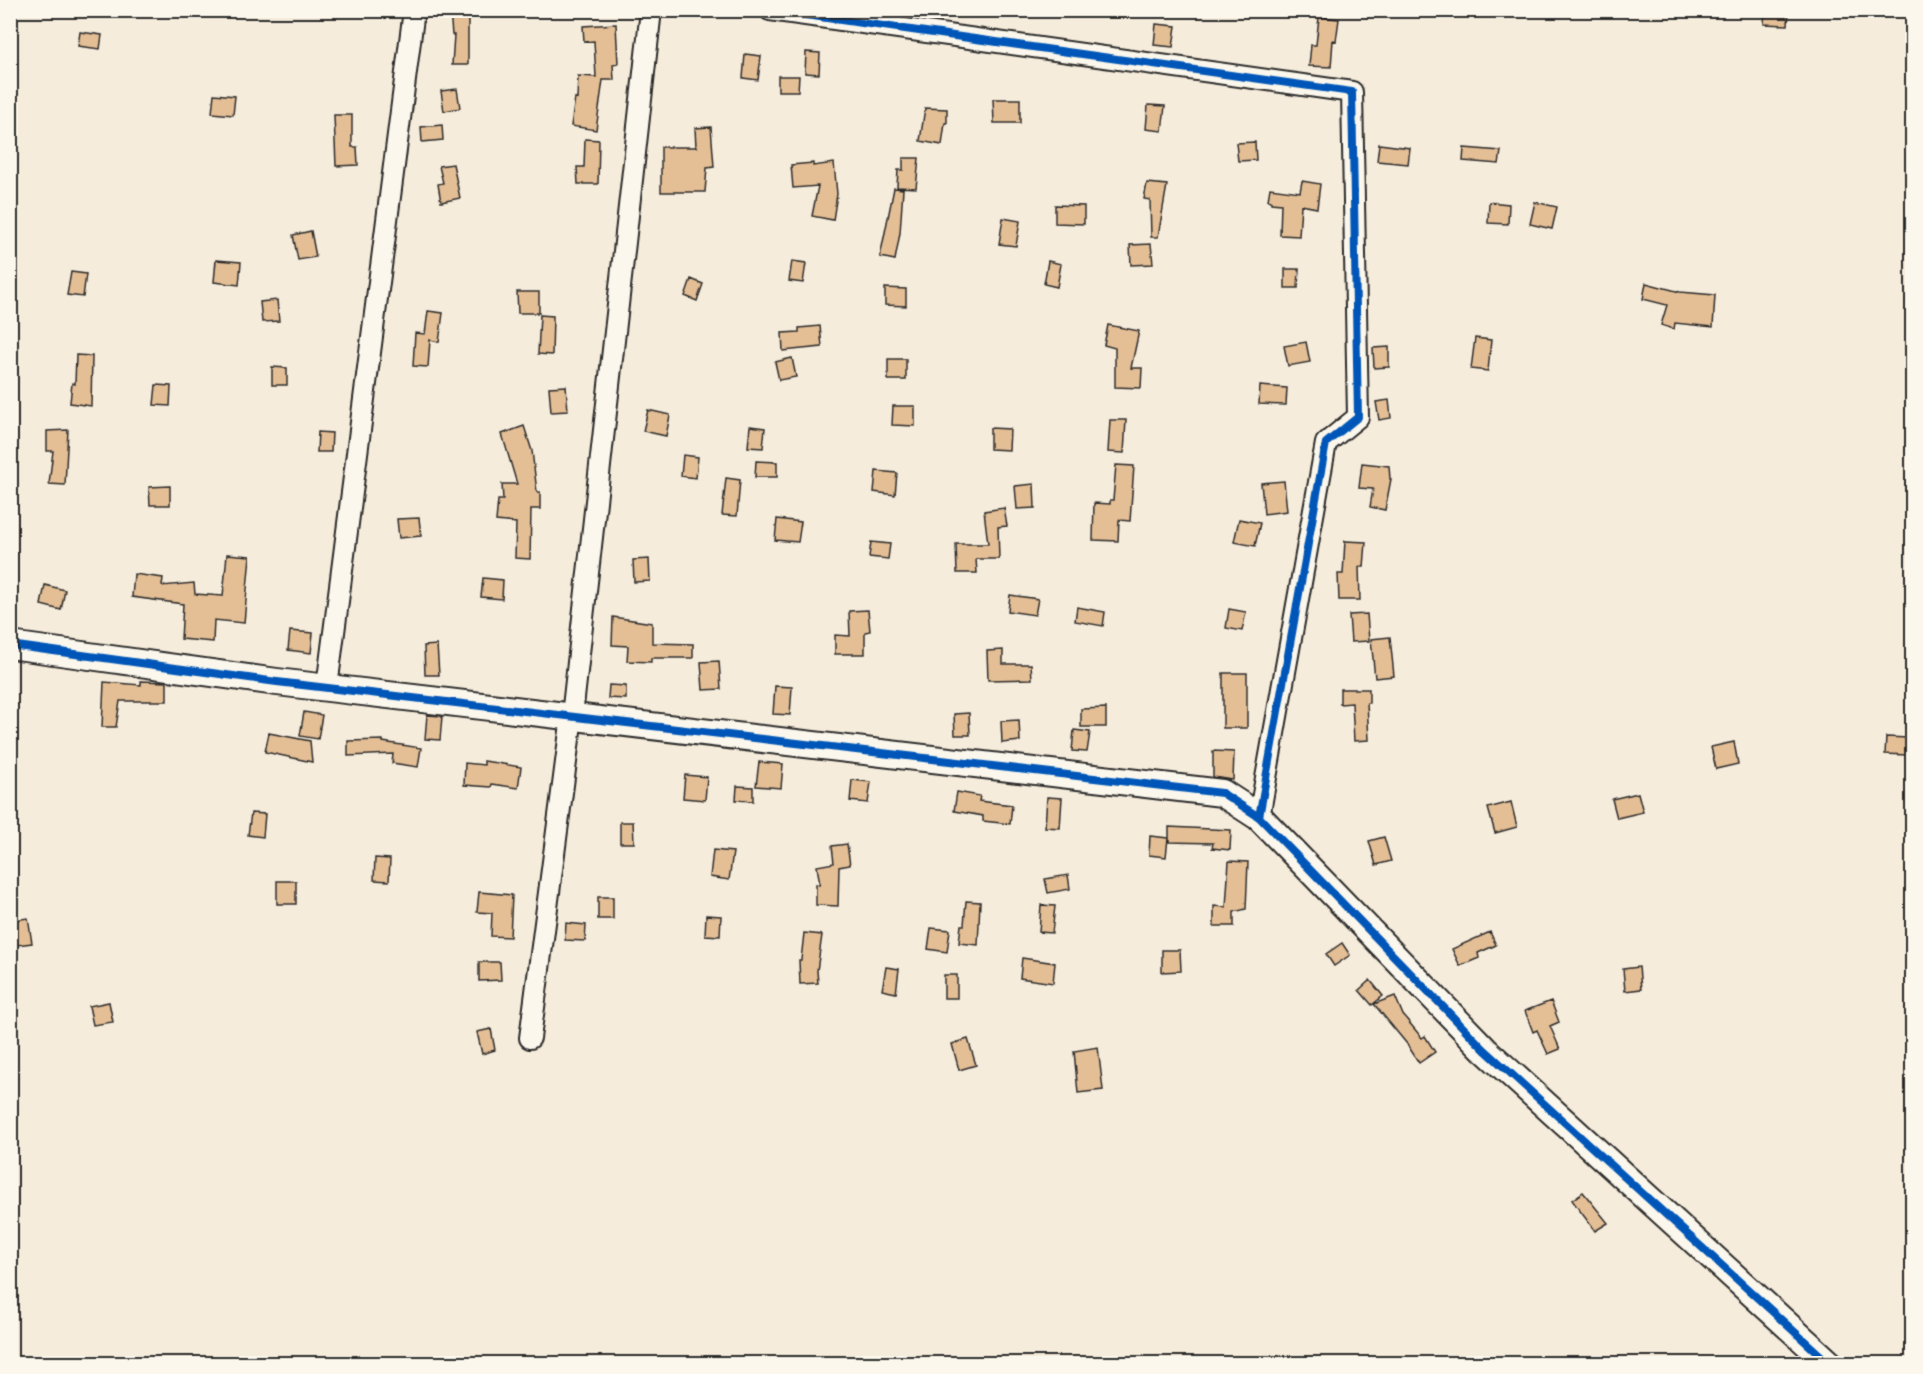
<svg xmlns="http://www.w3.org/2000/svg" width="1923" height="1374" viewBox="0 0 1923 1374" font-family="'Patrick Hand',sans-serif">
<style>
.building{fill:#e4be95;stroke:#2b2b2b;stroke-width:1.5}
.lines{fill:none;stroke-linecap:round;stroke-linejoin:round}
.minor-casing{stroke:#2b2b2b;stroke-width:24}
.tertiary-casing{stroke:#2b2b2b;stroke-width:30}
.minor{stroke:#fbf7ec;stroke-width:20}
.tertiary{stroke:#fbf7ec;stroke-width:26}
.cycleway-casing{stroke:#fbf7ec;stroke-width:11}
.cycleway{stroke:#0057b8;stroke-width:8}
</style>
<rect width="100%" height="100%" fill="#f6ecdb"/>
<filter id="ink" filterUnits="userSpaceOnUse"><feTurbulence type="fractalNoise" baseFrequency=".0167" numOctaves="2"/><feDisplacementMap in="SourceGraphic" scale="12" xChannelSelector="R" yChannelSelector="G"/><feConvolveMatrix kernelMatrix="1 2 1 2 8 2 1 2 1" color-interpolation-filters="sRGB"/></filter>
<g filter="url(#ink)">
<path class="building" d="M450,10H468V65H452L454,35H452Z
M1765,10H1789L1788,25L1764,24Z
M1319,17L1339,19L1336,41L1333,40L1331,67L1309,66L1311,45H1316Z
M616,24L618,64L613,65L614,80H603L596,130L571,126L575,98L577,99L578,76L596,77L594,41L584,42L583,26Z
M1156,24L1176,26L1173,47L1154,45Z
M80,32L102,35L100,49L78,46Z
M806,52L820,53L819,74L805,73Z
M745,54L761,56L758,80L743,78Z
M778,76H799L798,91H778Z
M457,89L460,108L444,111L441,91Z
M214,94L235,96L233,115L212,113Z
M993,99H1020V123H994Z
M1148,105L1165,106L1162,131L1146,129Z
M925,108L947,109V123H945L942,145L920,141Z
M334,115H352V147H357L358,165L336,166Z
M442,125L443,140L422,142L421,127Z
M711,127L714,167L707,168L705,192H661V147H696L695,128Z
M585,139L599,140L598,184H578L577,167H584Z
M1255,142L1256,160L1238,161L1236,143Z
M1379,144L1410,148L1408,164L1377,161Z
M1464,148L1501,151L1499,164L1463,161Z
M903,158H919L916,188L897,187L898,170H903Z
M813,163V166L834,163L837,194L833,220L812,216L818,186L793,188L791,165Z
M453,164L460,198L441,202L438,184L443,183L439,166Z
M1302,181L1320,184L1317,208L1301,205L1299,236L1280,235L1281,204L1271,203V201L1268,200L1270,188L1300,192Z
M1147,183L1167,185L1158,237H1151L1150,200L1144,199Z
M894,188L903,189L900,233L895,260L880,257Z
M1489,202L1509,204L1508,224L1488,223Z
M1535,202L1557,207L1552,229L1530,224Z
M1055,205L1084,206V224L1055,223Z
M1003,218L1020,221L1016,246L999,244Z
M311,231L316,257L298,260L293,235Z
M1151,244L1153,264L1131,265L1130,245Z
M216,260L241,262L239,285L214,282Z
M792,261L806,263L803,283L789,281Z
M1048,261L1061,264L1057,287L1044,284Z
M1285,269H1299L1298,288H1285Z
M71,272L86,274L83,297L67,295Z
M691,279L703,284L697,301L685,296Z
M1646,283L1680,292L1715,295L1713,327L1675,323L1674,329L1661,325L1667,305L1643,299Z
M885,288L906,289V306L885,305Z
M517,292H539V313H518Z
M277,300L279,321L262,322L260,302Z
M428,311L443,313L439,342L430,340L428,367L413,366L415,333L425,334Z
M540,315L553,316L552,355L538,354Z
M1108,325L1139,331L1131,368H1142L1141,388L1115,387V348L1104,345Z
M820,326L822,347L783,351L782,333L799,332V328Z
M1475,338L1491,340L1488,371L1471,369Z
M1306,342L1310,362L1288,366L1284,346Z
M1389,347V367L1374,368L1373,348Z
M76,355L92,356L91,406L70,403L72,383L75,384Z
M792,358L796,377L779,380L775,362Z
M888,359H906V380H888Z
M272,367L287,368V385H272Z
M156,385L171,386L170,406L154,405Z
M566,386L568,411L551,412L549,387Z
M1260,386L1287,388L1286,405L1259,404Z
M1389,400L1391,418L1379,420L1376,402Z
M893,406H915V426L892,425Z
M648,410L670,415L666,436L643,431Z
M1110,420H1126L1124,453L1108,452Z
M524,426L532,451L537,492H540V509H531L530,559L515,558L516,523L496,521L498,500H503L502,484H517L502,434Z
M750,426L765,428L763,448L748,447Z
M990,428L1010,429L1009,450L990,449Z
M68,430L65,485L49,484L53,451H47V431Z
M318,432L332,433L331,452H317Z
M683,455L698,457L696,478L681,476Z
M756,461L777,462V477H755Z
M1362,463L1389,466L1390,479H1391L1385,510L1370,507L1373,489L1359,488Z
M1116,465L1134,466L1130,521L1119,520L1118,541L1093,540L1094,503L1110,504V500H1113Z
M876,471L897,473L895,495L874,492Z
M726,478L740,480L737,516L722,515Z
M1284,481L1287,511L1264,514L1261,483Z
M1034,484L1035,508L1017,509L1015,486Z
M170,486V505H150L149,487Z
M1004,508L1007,526L998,527L999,559H976L977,573H957L956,544H988L984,511Z
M419,518L421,536L399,538L397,519Z
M777,519L801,522L798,542L775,540Z
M1239,519L1260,523L1255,546L1234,542Z
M1345,541L1366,542L1364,567H1359L1360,600H1339L1338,574H1343Z
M871,542L890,544L888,559L869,557Z
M227,554L250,556L244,623L214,620L213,642L181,639L183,604L132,597L134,574L163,578L162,586L194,583L195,594L223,596Z
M649,559L650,581L634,582L633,560Z
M483,578L503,580L502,599L481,597Z
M45,585L65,590L61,610L41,605Z
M1010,595L1038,599L1035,615L1008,611Z
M1077,607L1105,612L1103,626L1075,621Z
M1229,609L1246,612L1242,631L1226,628Z
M868,610L870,631L865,632V654H835V635L850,636L849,611Z
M1367,614L1369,641L1351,642L1349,615Z
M613,617L652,623V643L693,644V658H651V662L627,661L628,646L612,645Z
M290,631L313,633L311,653L288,650Z
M1390,637L1394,676L1375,678L1371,639Z
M437,645L439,675H425L424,646Z
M1003,650V664H1031L1032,679L988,680L987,651Z
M719,661L721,689L703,690L701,662Z
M1223,673H1247V728H1223Z
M141,681L167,682V701H120L116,727H102L104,682L141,685Z
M609,685L626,686V699L608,698Z
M775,686L792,687L790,715L773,714Z
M1340,689H1369V703H1367L1369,740L1354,741L1352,703L1340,704Z
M1106,708V727H1081V709Z
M304,712L322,715L318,739L300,736Z
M969,713L970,735H955L954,714Z
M427,715L442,716L440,740L425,739Z
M1019,720L1020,741L1002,743L1001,721Z
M1074,730L1090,732L1087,752L1072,751Z
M269,733L310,741L312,762L265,752Z
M1886,737L1908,738L1907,755L1885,754Z
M383,740V742L421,748L418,767L392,763L393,754L348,756V741Z
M1734,742L1738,764L1716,769L1711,747Z
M1213,751L1234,752L1233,780L1213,777Z
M484,761L521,767L518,788L492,784L491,787L464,785L465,763L484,765Z
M759,762L783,764L781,788L756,786Z
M685,775L707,777L705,800L683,798Z
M852,780L871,782L868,803L850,801Z
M737,786L753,787V801L736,800Z
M957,792L980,796L979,801L1012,805L1010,824L983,821V816L954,811Z
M1638,793L1643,812L1617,818L1612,799Z
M1047,797L1062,798L1060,828L1045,827Z
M1511,802L1517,827L1495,833L1488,808Z
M251,813L265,814L263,837L248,835Z
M620,822H633L634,843H620Z
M1169,827L1231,830L1230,850L1212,848L1213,843L1169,842Z
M1150,836L1168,838L1166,857L1149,855Z
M1384,837L1391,861L1376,865L1369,841Z
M847,844L850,865L839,867L838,906L816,905V884L820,885L817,866L834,863L832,846Z
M713,850L733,852L729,880L710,877Z
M375,858L390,859L389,881L374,880Z
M1229,861L1248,862L1246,909L1234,912V926H1214V906L1226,907Z
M1068,875L1070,889L1048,893L1045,879Z
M277,881H296V904H277Z
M479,892L512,895L510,937L491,936L492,913L477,912Z
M598,897H613V919H598Z
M966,901L980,902L978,945L959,943L961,925H964Z
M1041,905L1055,906L1052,933L1039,932Z
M706,915L721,916L720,936L705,935Z
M28,918L32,943L17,945L14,920Z
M566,923L586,925L585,941L565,940Z
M931,928L950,930L947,952L928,949Z
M1490,932L1496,945L1478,953L1479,958L1460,966L1452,949Z
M804,933L822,935L817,971L818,983L800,984L799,960H801Z
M1342,943L1350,955L1334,966L1326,954Z
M1162,950H1180L1181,971L1162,972Z
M1022,958L1055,963L1053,983L1020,978Z
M479,962H500L501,980L479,981Z
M886,967L899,969L896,993L882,990Z
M1639,967L1641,989L1625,991L1623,969Z
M944,975H957V998H944Z
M1370,980L1383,996L1372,1005L1359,990Z
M1395,996L1403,1015L1422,1038L1425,1036L1435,1052L1419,1063L1407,1044L1374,1004Z
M1551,1001L1559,1022L1550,1026L1560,1049L1548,1054L1537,1030L1533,1032L1525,1011Z
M109,1002L113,1022L93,1025L89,1006Z
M491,1029L495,1050L482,1054L477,1032Z
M968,1039L976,1065L959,1070L952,1044Z
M1098,1047L1103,1090L1078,1093L1074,1051Z
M1583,1192L1608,1223L1595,1231L1572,1200Z"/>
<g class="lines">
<g class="minor-casing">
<path id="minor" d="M770,10L1352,92L1358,417L1326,443L1259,817
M327,687L414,10
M530,1038L572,716L651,10"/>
</g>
<g class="tertiary-casing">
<path id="tertiary" d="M10,645L277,682L1222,793L1259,817L1485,1050L1830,1364"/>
</g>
<use href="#minor" class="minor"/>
<use href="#tertiary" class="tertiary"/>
<g class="cycleway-casing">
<path id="cycleway" d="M770,10L1352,92L1358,417L1326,443L1259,817
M10,645L277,682L1222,793L1259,817L1485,1050L1830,1364"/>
</g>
<use href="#cycleway" class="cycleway"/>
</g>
</g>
<rect width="1923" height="1374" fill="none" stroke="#fbf7ec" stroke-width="36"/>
<rect x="18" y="18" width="1887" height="1338" fill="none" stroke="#2b2b2b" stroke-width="2" filter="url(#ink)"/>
</svg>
